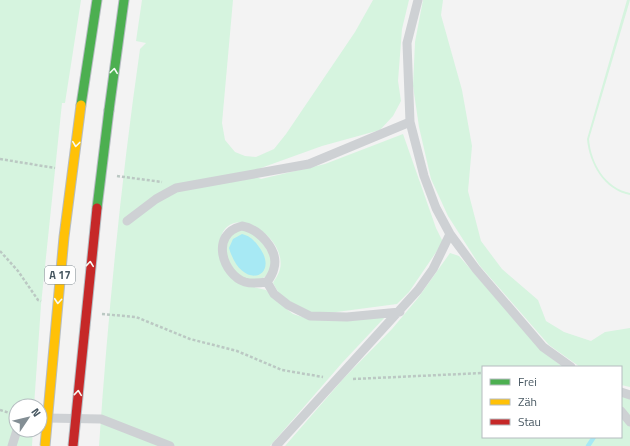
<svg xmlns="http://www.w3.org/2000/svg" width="630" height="446" viewBox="0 0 630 446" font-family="'Titillium Web',sans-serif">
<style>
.green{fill:#d6f4df}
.water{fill:#a7e9f4}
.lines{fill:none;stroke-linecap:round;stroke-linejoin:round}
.stream{stroke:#a7e9f4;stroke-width:4.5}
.fast-casing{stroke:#b6bdc3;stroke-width:11}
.path{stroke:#bbc8c3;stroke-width:2.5;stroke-dasharray:3 2;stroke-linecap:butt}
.lane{stroke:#ced1d4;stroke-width:9}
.fast{stroke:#4caf50;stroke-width:9}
.fast-bridge-casing{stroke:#b6bdc3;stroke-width:11;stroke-linecap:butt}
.slow-bridge-casing{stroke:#b6bdc3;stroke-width:11;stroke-linecap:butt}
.jam-bridge-casing{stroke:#b6bdc3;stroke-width:11;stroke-linecap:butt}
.fast-bridge{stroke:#4caf50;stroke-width:9}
.slow-bridge{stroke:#ffc107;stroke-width:9}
.jam-bridge{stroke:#c62828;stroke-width:9}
.oneway{stroke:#f6fbf6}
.labels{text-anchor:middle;stroke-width:3.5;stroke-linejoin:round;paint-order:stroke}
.shield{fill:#fff;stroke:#7e8990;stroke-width:1}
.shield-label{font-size:11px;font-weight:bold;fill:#475761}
</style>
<rect width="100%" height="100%" fill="#f3f3f3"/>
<path class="green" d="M0,0H81L65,103H62L41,305L34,406H16V430H33L32,446H0Z
M142,0H233L222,123L225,140L235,152L245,156L256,157L274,149L286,134L355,32L373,0H409L402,29L398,81L401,101L393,116L380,130L322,146L247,173L261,179L325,164L403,134L436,228L443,242L409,292L397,304L329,313H313L305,311L280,295L273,283C275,279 279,274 280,269C288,234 220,195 219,250L245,285L266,290L284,307L293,314L305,318L387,315L342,363L270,446H99C108,314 121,181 140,49L146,43L136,41Z
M423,0H443L441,15L462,90L472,146L468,191L481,241L502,269L538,300L546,321L564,332L591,341L605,332L630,328V387L621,385V367H580L549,345L480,266L448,216L431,179L419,127L413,86L415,42Z
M627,0H630L589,139C591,163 605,188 630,193V195C604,190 589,163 587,139Z
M240,229L256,234L271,256V269L266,276L258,281H250L237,275L224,253L230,235Z
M450,253L459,256L542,351L563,367H483V437H621V392L630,395V446H285L344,378L392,329L418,298Z"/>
<path class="water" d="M242,234C250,236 254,240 259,247C281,276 242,293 229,248L233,239Z"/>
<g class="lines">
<path class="stream" d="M588,446L594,437"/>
<g class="fast-casing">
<path id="fast" d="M81,105L97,0
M109,110L124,0"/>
</g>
<path class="path" d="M0,159L55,168
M117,176L162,182
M0,251L18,271L38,300L41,301
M102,314L136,317L190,339L237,351L282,370L323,377
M353,379L483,373
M0,410L16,415"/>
<path class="lane" d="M418,0L407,43L410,122L424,176L436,208L450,234
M127,221L156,199L176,188L309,164L410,122
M242,226C259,229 279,250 274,268C273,273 270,278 267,282C260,283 252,284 245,282C223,275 209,234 242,226Z
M267,282L274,294L288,305L310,316L347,317L400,312
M621,392L630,395
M621,411L630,422
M46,418L101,419L170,446
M12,446L17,430
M276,446L418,290L433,269L450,234L476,269L543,347L571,367"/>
<use href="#fast" class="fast"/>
<g class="fast-bridge-casing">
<path id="fast-bridge" d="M97,208L109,110"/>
</g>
<g class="slow-bridge-casing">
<path id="slow-bridge" d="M45,446L64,237L81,105"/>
</g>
<g class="jam-bridge-casing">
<path id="jam-bridge" d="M73,446L97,208"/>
</g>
<use href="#fast-bridge" class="fast-bridge"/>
<use href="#slow-bridge" class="slow-bridge"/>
<use href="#jam-bridge" class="jam-bridge"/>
</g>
<defs><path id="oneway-chevron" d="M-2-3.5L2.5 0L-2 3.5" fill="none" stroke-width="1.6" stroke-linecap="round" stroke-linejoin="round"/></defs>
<g class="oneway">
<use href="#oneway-chevron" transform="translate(114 71) rotate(-83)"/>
<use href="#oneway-chevron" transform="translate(76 144) rotate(97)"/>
<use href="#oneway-chevron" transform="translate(90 264) rotate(-84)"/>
<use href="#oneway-chevron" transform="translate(58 301) rotate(95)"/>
<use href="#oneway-chevron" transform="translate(78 393) rotate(-84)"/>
</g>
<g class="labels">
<rect class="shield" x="45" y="266" width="30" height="18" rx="3"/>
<g class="shield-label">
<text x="60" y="279">A 17</text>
</g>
</g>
<rect x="482" y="366" width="140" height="72" fill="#ffffff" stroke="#b5bcc0"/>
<rect x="490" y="379" width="20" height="6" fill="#4caf50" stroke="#b5bcc0"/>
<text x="518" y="386" font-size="12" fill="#475761">Frei</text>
<rect x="490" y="399" width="20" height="6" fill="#ffc107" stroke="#b5bcc0"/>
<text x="518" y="406" font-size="12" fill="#475761">Zäh</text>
<rect x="490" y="419" width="20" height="6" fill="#c62828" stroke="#b5bcc0"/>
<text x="518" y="426" font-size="12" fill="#475761">Stau</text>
<g transform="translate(28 418) rotate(55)"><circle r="19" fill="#ffffff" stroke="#b5bcc0"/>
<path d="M0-3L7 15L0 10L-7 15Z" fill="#838e94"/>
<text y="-6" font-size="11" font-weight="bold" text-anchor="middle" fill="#475761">N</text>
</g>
</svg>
